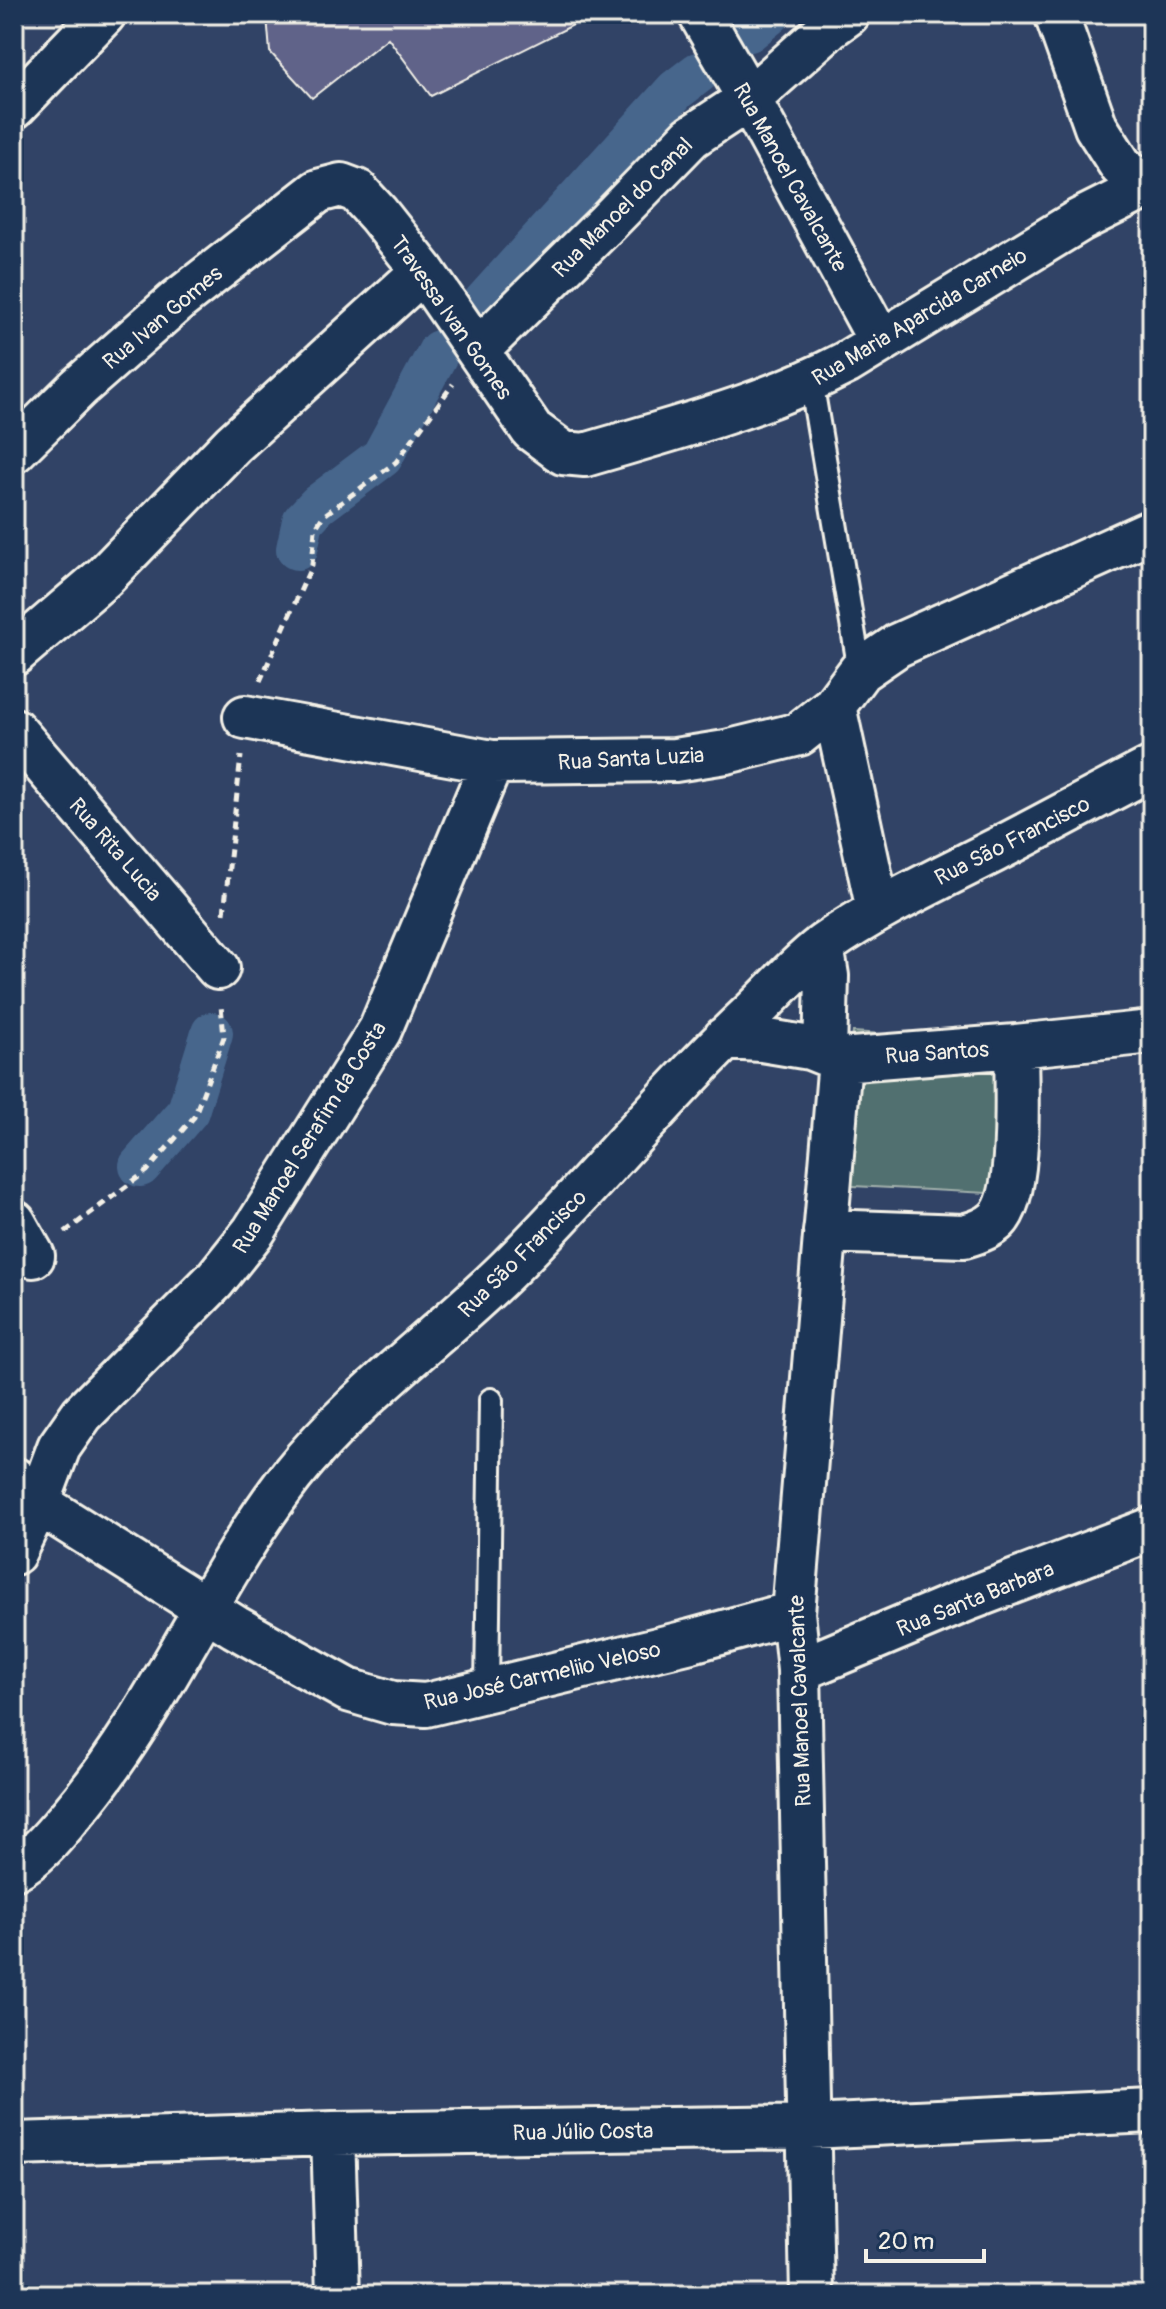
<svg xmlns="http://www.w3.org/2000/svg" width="1166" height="2309" viewBox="0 0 1166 2309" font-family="Pangolin,sans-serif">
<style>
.green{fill:#51706f;stroke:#a2b0ac;stroke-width:2}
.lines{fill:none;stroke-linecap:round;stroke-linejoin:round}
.canal{stroke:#47668c;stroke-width:42}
.building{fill:#606489;stroke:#f4f1e8;stroke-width:2}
.lane-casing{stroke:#f4f1e8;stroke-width:28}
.street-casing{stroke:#f4f1e8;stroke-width:48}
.path{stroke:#f4f1e8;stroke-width:5;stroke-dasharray:8 6;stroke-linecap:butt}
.lane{stroke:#1d3557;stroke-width:22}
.street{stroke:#1d3557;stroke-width:42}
.labels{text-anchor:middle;stroke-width:8;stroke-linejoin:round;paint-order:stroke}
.street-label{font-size:22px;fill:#f4f1e8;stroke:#1d3557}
</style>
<rect width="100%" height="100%" fill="#314366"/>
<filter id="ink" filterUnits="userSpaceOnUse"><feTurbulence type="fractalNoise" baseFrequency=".0125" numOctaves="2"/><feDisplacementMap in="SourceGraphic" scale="16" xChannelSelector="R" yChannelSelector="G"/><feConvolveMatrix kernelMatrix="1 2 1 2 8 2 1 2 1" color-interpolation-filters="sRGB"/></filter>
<g filter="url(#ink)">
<path class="green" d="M853,1032L1012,1043L1007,1194L834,1185Z"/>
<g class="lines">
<path class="canal" d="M749,31L770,14
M484,302L676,90L698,73
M297,549L303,521L318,505L382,457L439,351
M140,1166L188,1111L212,1033"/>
</g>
<path class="building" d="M271,14H595L431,96L388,38L312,98L270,52L267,16Z"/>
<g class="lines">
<g class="lane-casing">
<path id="lane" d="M811,381L860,671
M487,1689L491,1400"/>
</g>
<g class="street-casing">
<path id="street" d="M700,14L749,99L880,341
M1056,14L1096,127L1121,166L1152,191
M14,107L104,14
M478,350L607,223L691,137L749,99L830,27L848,14
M14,451L79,387L177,301L318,191L341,185L357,191L378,214L423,271L532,430L563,453L585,455C673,429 764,406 846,363L1080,220L1152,184
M14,654L104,577L233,444L423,271
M834,706L878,910
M245,717L492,762L675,760L726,752L799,734L834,706L860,671L898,645L1152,531
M14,730L218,968
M822,946L827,976L825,1054
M725,1038L762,1040L810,1048L840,1060L1016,1046L1152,1032
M14,1222L33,1256
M825,1231L964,1236C975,1233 989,1228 997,1220C1023,1194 1016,1084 1016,1046
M14,1479L38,1503L235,1627L348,1690L393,1703L426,1705L691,1641L793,1613
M14,1553L38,1503L59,1447L82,1414L214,1281L254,1231L380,1030L492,762
M799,1670L966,1600L1152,1529
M14,1869C37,1857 55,1834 72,1814C160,1711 209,1582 292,1475C354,1397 438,1338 508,1269C593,1185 667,1092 754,1011C777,989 799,963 825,944C878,907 937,880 994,851C1047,824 1099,795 1152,768
M333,2134L338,2295
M14,2144L333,2134L810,2127L1152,2111
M812,2295L799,1670L793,1613L840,1060"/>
</g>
<path class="path" d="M260,681L312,565L315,529L323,516L396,462L453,384
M224,913L241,756
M65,1232L147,1171L194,1117L224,1037L221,1006"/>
<use href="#lane" class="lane"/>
<use href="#street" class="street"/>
</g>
</g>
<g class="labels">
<g class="street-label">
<text transform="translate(791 177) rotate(61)" y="8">Rua Manoel Cavalcante</text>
<text transform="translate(622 207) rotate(-45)" y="8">Rua Manoel do Canal</text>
<text transform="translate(919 316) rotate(-31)" y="8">Rua Maria Aparcida Carneio</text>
<text transform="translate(162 317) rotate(-40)" y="8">Rua Ivan Gomes</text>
<text transform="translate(452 317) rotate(55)" y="8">Travessa Ivan Gomes</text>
<text transform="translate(631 758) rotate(-3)" y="8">Rua Santa Luzia</text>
<text transform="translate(1012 840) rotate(-27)" y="8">Rua São Francisco</text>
<text transform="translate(116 849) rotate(49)" y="8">Rua Rita Lucia</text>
<text transform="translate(937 1052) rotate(-4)" y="8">Rua Santos</text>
<text transform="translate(309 1137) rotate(-58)" y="8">Rua Manoel Serafim da Costa</text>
<text transform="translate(522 1253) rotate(-45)" y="8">Rua São Francisco</text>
<text transform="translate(975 1598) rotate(-22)" y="8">Rua Santa Barbara</text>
<text transform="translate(542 1675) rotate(-13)" y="8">Rua José Carmeliio Veloso</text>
<text transform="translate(799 1701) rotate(-92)" y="8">Rua Manoel Cavalcante</text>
<text transform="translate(583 2131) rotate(-1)" y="8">Rua Júlio Costa</text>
</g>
</g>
<rect width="1166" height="2309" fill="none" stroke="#1d3557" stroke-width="48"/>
<rect x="24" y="24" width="1118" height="2261" fill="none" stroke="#f4f1e8" stroke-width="3" filter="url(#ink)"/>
<path d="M866 2249v12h118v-12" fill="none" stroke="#f4f1e8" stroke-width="4"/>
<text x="878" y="2249" font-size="24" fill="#f4f1e8" stroke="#1d3557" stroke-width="6" paint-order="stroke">20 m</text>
</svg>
